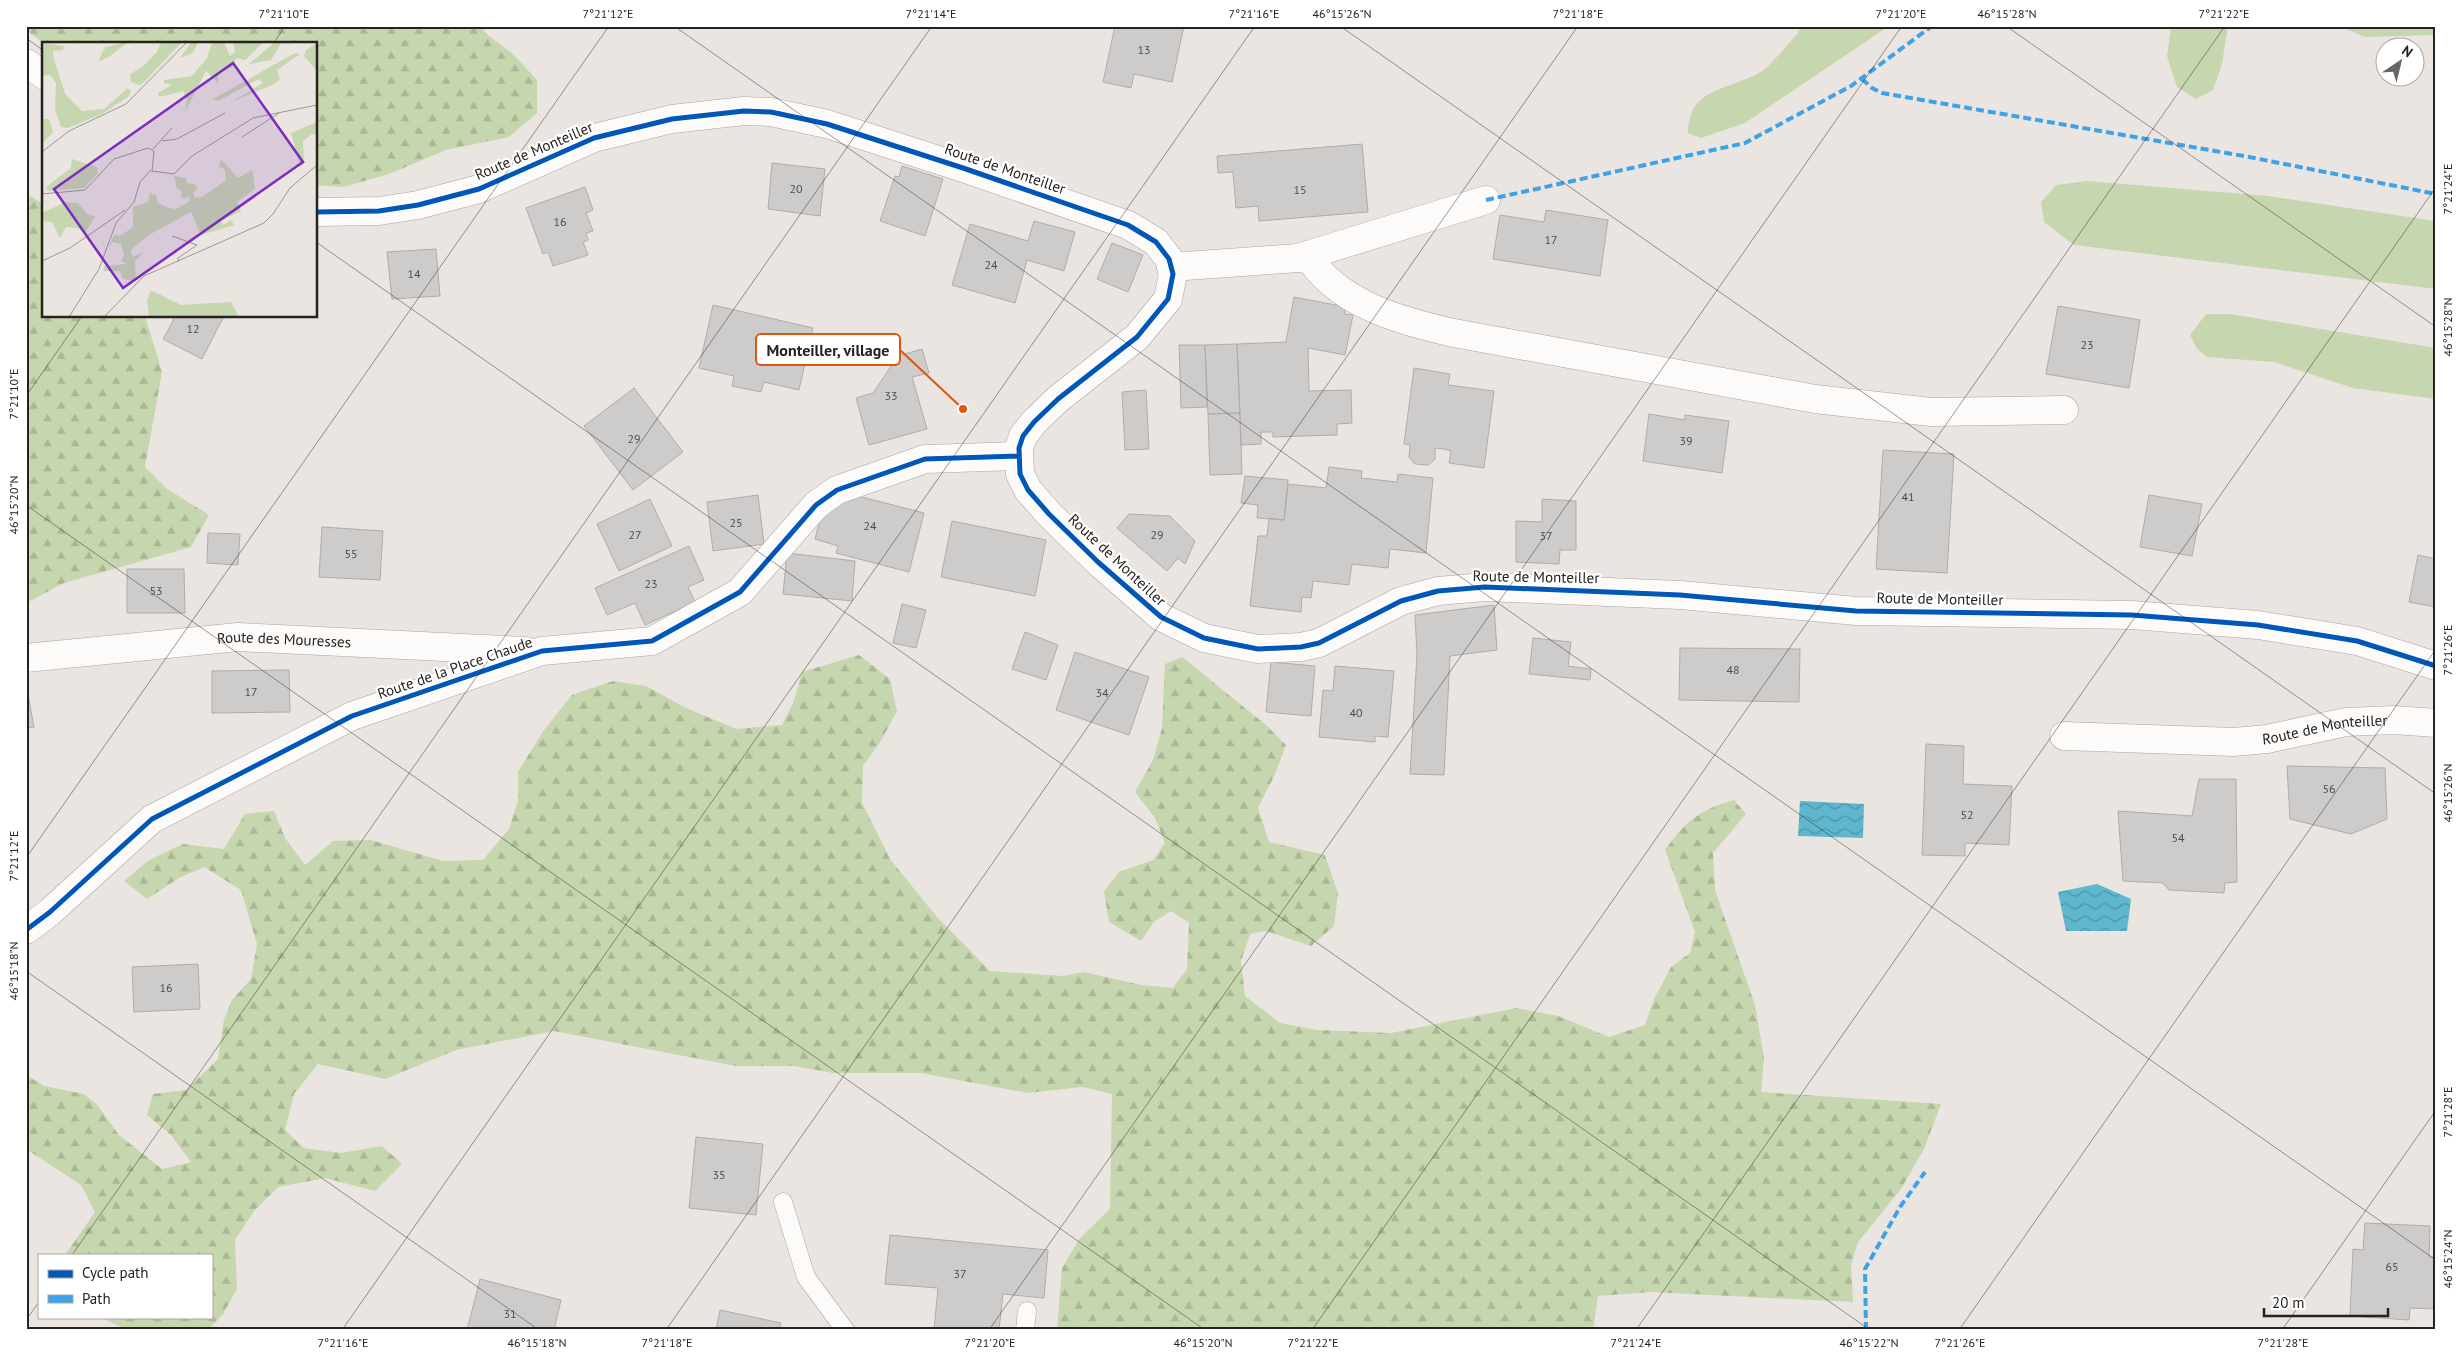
<svg xmlns="http://www.w3.org/2000/svg" width="2462" height="1356" viewBox="0 0 2462 1356" font-family="'PT Sans',sans-serif">
<style>
.green{fill:#c6d6ae}
.forest{fill:url(#forest-firs)}
.water{fill:url(#water-waves)}
.building{fill:#cecccb;stroke:#afacab}
.lines{fill:none;stroke-linecap:round;stroke-linejoin:round}
.service-casing{stroke:#a8a4a0;stroke-width:19}
.minor-casing{stroke:#a8a4a0;stroke-width:29}
.tertiary-casing{stroke:#a8a4a0;stroke-width:29}
.service{stroke:#fcfbfa;stroke-width:18}
.minor{stroke:#fcfbfa;stroke-width:28}
.tertiary{stroke:#fcfbfa;stroke-width:28}
.quiet{stroke:#3ea2ea;stroke-width:4;stroke-dasharray:8 4;stroke-linecap:butt}
.cycleway-casing{stroke:#fff;stroke-width:8}
.cycleway{stroke:#0057b8;stroke-width:5}
.ticks{fill:none;stroke:#25221f;stroke-width:1;stroke-opacity:0.45}
.labels{text-anchor:middle;stroke-width:4.5;stroke-linejoin:round;paint-order:stroke}
.number-label{font-size:12px;fill:#4f4c4a}
.street-label{font-size:15px;fill:#25221f;stroke:#fff}
.inset-road{fill:none;stroke:#9b9793;stroke-width:1}
.view{fill:#7b2cbf;fill-opacity:0.15;stroke:#7b2cbf;stroke-width:2.5}
.inset-edge{fill:none;stroke:#25221f;stroke-width:2.5}
.leader{fill:none;stroke:#de560d;stroke-width:2}
.callout-dot{fill:#de560d;stroke:#fff;stroke-width:2}
.callout{fill:#fff;stroke:#de560d;stroke-width:2}
.callout-label{font-size:16px;text-anchor:middle;font-weight:bold;fill:#25221f}
.neatline{fill:none;stroke:#25221f;stroke-width:2}
.ticks-label{font-size:12px;text-anchor:middle;fill:#25221f}
</style>
<defs>
<pattern id="forest-firs" width="22" height="20" patternUnits="userSpaceOnUse" patternTransform="scale(1.25)"><rect width="22" height="20" fill="#c6d6ae"/><path d="M5 1l3.5 6h-7zM16 11l3.5 6h-7z" fill="#aab795"/></pattern>
<pattern id="water-waves" width="16" height="10" patternUnits="userSpaceOnUse" patternTransform="scale(1.25)"><rect width="16" height="10" fill="#5fb7ce"/><path d="M0 5q4-4 8 0t8 0" fill="none" stroke="#4e94a7"/></pattern>
</defs>
<rect width="100%" height="100%" fill="#eae5e0"/>
<path class="green" d="M1801,26H1889L1745,123L1701,138L1688,133C1689,82 1736,92 1766,68C1777,58 1787,45 1798,33Z
M2171,26H2228L2222,64L2213,90L2196,99L2177,87L2167,56Z
M2339,26H2436V35L2365,37Z
M2087,181L2268,196L2436,221V289L2074,245L2044,222L2041,202L2056,185Z
M2206,314H2230L2436,348V399L2353,388L2274,362L2207,357L2197,349L2190,335Z"/>
<path class="forest" d="M26,26H480L489,36L513,54L537,80V113L509,137L446,150L389,174L343,187L316,185V44H45L26,30Z
M26,194L44,204V316H145L162,372L145,467L167,489L209,515L191,547L64,583L26,603Z
M859,655L890,679L897,711L882,739L863,766L862,803L890,859L937,917L990,971L1063,976L1084,972L1141,985L1173,988L1187,969L1189,923L1171,911L1154,922L1141,941L1109,922L1104,891L1119,872L1153,860L1165,843L1155,818L1135,792L1153,760L1162,728L1165,664L1182,657L1266,725L1286,745L1275,774L1258,808L1269,842L1325,855L1338,893L1334,926L1311,946L1266,931L1250,934L1241,961L1245,996L1280,1023L1317,1030L1391,1033L1516,1008L1558,1016L1609,1037L1645,1025L1654,999L1671,967L1690,953L1695,932L1665,850C1686,821 1699,810 1734,800L1746,814L1713,853L1715,890L1755,1005L1764,1058L1761,1092L1941,1104L1924,1149L1901,1189L1858,1242L1851,1265L1853,1302L1651,1292L1598,1296L1593,1330H1057L1062,1268L1080,1238L1110,1209L1112,1094L1083,1087L1028,1093L921,1073H833L794,1066H736L554,1031L456,1050L385,1079L318,1064L294,1094L285,1130L304,1148L341,1153L382,1146L402,1164L375,1191L325,1178L278,1187L254,1211L235,1240L237,1289L223,1314L208,1330H128L106,1320L104,1317H211V1255H65L95,1212L81,1185L26,1149V1075L44,1086L84,1094L98,1106L119,1135L162,1169L191,1162L171,1135L147,1115L153,1094L186,1090L218,1059L224,1019L232,1000L251,979L257,944L241,890L204,867L179,878L147,899L124,881L149,860L183,844L224,849L245,814L274,811L285,838L305,865L333,841L371,840L443,861L483,860L509,829L518,801V772L544,730L572,695L613,681L646,686L684,707L736,729L782,725L794,701L802,672Z"/>
<path class="water" d="M1800,801L1864,804L1863,838L1798,836Z
M2097,884L2131,899L2127,931H2066L2058,892Z"/>
<path class="building" d="M1115,26H1184L1172,82L1134,74L1131,88L1103,82Z
M1362,144L1368,212L1259,221L1258,206L1236,208L1233,172L1218,173L1217,156Z
M772,163L825,169L820,216L768,209Z
M902,166L943,179L925,236L880,221L895,176L899,177Z
M585,187L593,210L586,213L593,231L586,233L588,240L583,242L588,255L553,266L548,252L543,254L526,208Z
M1546,210L1608,220L1600,276L1493,259L1500,215L1544,222Z
M1034,221L1075,232L1064,271L1027,260L1015,303L952,285L970,224L1028,241Z
M1112,243L1143,255L1128,292L1097,279Z
M436,249L440,296L392,299L387,252Z
M1294,297L1346,307L1344,314L1353,315L1345,355L1308,348L1309,391L1351,390L1352,423L1337,424V435L1273,437V432H1261V444L1241,445L1237,344L1286,342Z
M713,305L813,328L799,390L764,382L761,392L732,386L734,376L699,368Z
M2058,306L2140,320L2129,388L2046,374Z
M169,316H224L202,359L163,339L174,319Z
M1237,344L1240,413L1208,414L1205,345Z
M1179,345H1205L1207,407L1181,408Z
M922,349L929,373L912,377L927,429L869,445L856,398L873,393L898,356Z
M1414,368L1450,374L1448,385L1494,391L1484,468L1449,463L1451,451L1444,449L1435,448V459L1428,465L1415,464L1409,457L1410,445L1404,444Z
M634,388L683,452L633,490L584,426Z
M1146,390L1149,449L1125,450L1122,392Z
M1240,413L1242,474L1210,475L1208,414Z
M1649,414L1685,420V415L1729,421L1722,473L1643,461Z
M1883,450L1954,454L1947,573L1876,569Z
M1329,467L1362,471L1361,478L1397,482L1398,474L1433,478L1426,553L1390,549L1388,568L1352,564L1349,585L1313,581L1311,598L1302,597L1301,612L1250,606L1258,536H1267L1269,518L1284,520L1288,484L1326,488Z
M1245,476L1288,480L1284,520L1257,518L1258,505L1241,503Z
M850,494L924,513L909,572L836,553L838,546L815,539L824,505Z
M758,495L764,544L713,551L707,502Z
M2149,495L2202,504L2192,556L2140,547Z
M650,499L672,546L619,571L597,524Z
M1542,499L1576,501V550H1560L1559,564L1516,562V521L1542,522Z
M1129,514L1170,516L1195,541L1185,564L1178,558L1167,571L1117,528Z
M952,521L1046,540L1035,596L941,577Z
M322,527L383,531L380,580L319,577Z
M208,533L240,534L238,565L207,563Z
M689,546L704,580L688,587L695,602L645,625L635,603L607,615L595,588Z
M787,553L855,561L852,601L783,594Z
M2418,555L2436,559V607L2409,602Z
M127,569H184L185,613H127Z
M902,604L926,610L916,648L893,643Z
M1494,605L1497,650L1450,656L1444,775L1410,774L1417,655L1415,615Z
M1025,632L1058,645L1046,680L1012,669Z
M1533,638L1571,642L1568,666L1591,669L1590,680L1529,674Z
M1680,648L1800,649L1799,702L1679,700Z
M1075,652L1149,677L1129,735L1056,710Z
M1271,662L1315,666L1311,716L1266,712Z
M1335,666L1394,671L1388,737L1375,736V742L1319,737L1323,690L1333,691Z
M289,670L290,712L212,713V671Z
M26,684L34,727L26,728Z
M1926,744L1964,746L1963,784L2012,786L2009,845L1965,843V856L1922,855Z
M2287,766L2385,768L2387,819L2351,834L2290,819Z
M2199,779H2236L2237,882L2225,883L2224,893L2169,890L2163,883L2123,881L2118,811L2192,816Z
M198,964L200,1009L134,1012L132,967Z
M696,1137L763,1144L756,1215L689,1208Z
M2365,1223L2430,1226L2429,1257H2436V1309L2410,1308L2409,1320L2350,1316L2353,1249L2363,1250Z
M890,1235L1048,1250L1044,1298L1003,1294L999,1330H934L938,1288L885,1284Z
M480,1279L561,1300L554,1330H467Z
M720,1310L781,1323L779,1330H716Z"/>
<g class="lines">
<g class="service-casing">
<path id="service" d="M783,1202L806,1277L845,1330
M1025,1330L1027,1311"/>
</g>
<g class="minor-casing">
<g id="minor">
<path d="M1307,255C1338,304 1400,321 1454,333L1815,399L1931,412L2064,410"/>
<path d="M1171,267L1298,258L1486,200"/>
<path id="s1" d="M26,658L238,637L525,651"/>
<path id="s2" d="M2064,736L2234,742L2267,739L2346,722L2394,720L2436,723"/>
<path d="M26,930L50,912L152,819L352,716L542,651L652,641L740,592L816,505L837,490L925,459L1018,456"/>
</g>
</g>
<g class="tertiary-casing">
<path id="tertiary" d="M26,63L44,75
M316,212L379,211L418,205L479,189L594,138L672,119L744,111L771,112L827,124L963,168L1128,225L1156,242L1169,259L1173,274L1168,299L1137,337L1058,399L1034,422L1023,436L1019,448L1020,474L1028,490L1049,514L1098,562L1161,617L1204,638L1233,644L1258,649L1301,647L1319,643L1401,601L1438,591L1485,587L1680,595L1856,611L2132,615L2258,625L2357,641L2436,666"/>
</g>
<use href="#service" class="service"/>
<use href="#minor" class="minor"/>
<use href="#tertiary" class="tertiary"/>
<path class="quiet" d="M1862,79L1872,88L1882,93L2244,156L2436,194
M1486,200L1745,143L1851,86L1932,26
M1866,1330L1865,1269L1900,1207L1925,1172"/>
<g class="cycleway-casing">
<path id="cycleway" d="M316,212L379,211L418,205L479,189L594,138L672,119L744,111L771,112L827,124L963,168L1128,225L1156,242L1169,259L1173,274L1168,299L1137,337L1058,399L1034,422L1023,436L1019,448L1020,474L1028,490L1049,514L1098,562L1161,617L1204,638L1233,644L1258,649L1301,647L1319,643L1401,601L1438,591L1485,587L1680,595L1856,611L2132,615L2258,625L2357,641L2436,666
M26,930L50,912L152,819L352,716L542,651L652,641L740,592L816,505L837,490L925,459L1018,456"/>
</g>
<use href="#cycleway" class="cycleway"/>
</g>
<path class="ticks" d="M674,26L2436,1260M1340,26L2436,794M2006,26L2436,327M26,38L44,51M273,44L285,26M316,242L1870,1330M26,396L82,316M26,505L1205,1330M26,858L609,26M26,971L539,1330M72,1255L932,26M26,1320L39,1302M342,1330L1255,26M666,1330L1578,26M989,1330L1902,26M1312,1330L2225,26M1636,1330L2436,187M1959,1330L2436,649M2282,1330L2436,1110"/>
<g class="labels">
<g class="number-label">
<text x="1144" y="54">13</text>
<text x="796" y="193">20</text>
<text x="1300" y="194">15</text>
<text x="560" y="226">16</text>
<text x="1551" y="244">17</text>
<text x="991" y="269">24</text>
<text x="414" y="278">14</text>
<text x="193" y="333">12</text>
<text x="2087" y="349">23</text>
<text x="891" y="400">33</text>
<text x="634" y="443">29</text>
<text x="1686" y="445">39</text>
<text x="1908" y="501">41</text>
<text x="736" y="527">25</text>
<text x="870" y="530">24</text>
<text x="635" y="539">27</text>
<text x="1157" y="539">29</text>
<text x="1546" y="540">37</text>
<text x="351" y="558">55</text>
<text x="651" y="588">23</text>
<text x="156" y="595">53</text>
<text x="1733" y="674">48</text>
<text x="251" y="696">17</text>
<text x="1102" y="697">34</text>
<text x="1356" y="717">40</text>
<text x="2329" y="793">56</text>
<text x="1967" y="819">52</text>
<text x="2178" y="842">54</text>
<text x="166" y="992">16</text>
<text x="719" y="1179">35</text>
<text x="2392" y="1271">65</text>
<text x="960" y="1278">37</text>
<text x="510" y="1318">31</text>
</g>
<g class="street-label">
<text transform="translate(534 151) rotate(-23)" y="5">Route de Monteiller</text>
<text transform="translate(1005 169) rotate(19)" y="5">Route de Monteiller</text>
<text transform="translate(1117 560) rotate(43)" y="5">Route de Monteiller</text>
<text transform="translate(1536 577) rotate(1)" y="5">Route de Monteiller</text>
<text transform="translate(1940 599) rotate(1)" y="5">Route de Monteiller</text>
<text dy="5" stroke="none"><textPath href="#s1" startOffset="259">Route des Mouresses</textPath></text>
<text transform="translate(455 668) rotate(-19)" y="5">Route de la Place Chaude</text>
<text dy="5" stroke="none"><textPath href="#s2" startOffset="262">Route de Monteiller</textPath></text>
</g>
</g>
<g transform="translate(42 42)">
<rect width="275" height="275" fill="#eae5e0"/>
<path d="M156,0L151,11L138,16L149,1ZM170,0H182L188,14L193,10L191,0H222L203,18L194,16L191,25L175,31L177,42L164,29L143,70L145,58L141,49L117,55L116,51L130,43L122,41V38L150,34L165,16ZM233,0H240L229,18L207,22ZM275,1V29L262,14L264,8ZM253,11L258,12L235,28L238,37L232,42L189,60L221,41L217,37L176,59L171,57ZM275,80V93L270,92L261,99L262,122L258,124L249,91Z" fill="#c6d6ae"/>
<path d="M86,0L68,14L56,20L63,5ZM119,0H140L102,40L98,43L89,40L88,32L100,25L115,10ZM0,1L22,4L21,8L11,9V14L23,52L40,69L62,67L86,46L89,49L87,54L60,72L26,86L19,85L13,67L14,41L8,33L0,34ZM0,77H7L11,90L0,102ZM30,117L55,125L56,131L42,146L7,149L4,145L29,126ZM179,117L196,136L210,128L211,132L213,147L195,160L199,169L179,179L181,183L189,178L192,183L159,193L149,170L105,194L89,208L90,215L101,211L93,219L94,239L81,237L78,229H61L62,224L85,222L79,219L82,213L79,202L71,200L66,205L73,192L78,194L91,185V165L106,160L108,151L114,153L116,161L127,166L134,167L148,159L146,153L143,157L138,155L140,149L135,147L132,134L144,136L145,141L152,142L156,146L151,151L153,156L160,155L184,138L183,128L177,124ZM24,160L36,161L46,173L53,174L43,191L35,186L24,185L18,196L10,180L0,179V171ZM109,248L139,263L189,260L197,275H107L105,258Z" fill="#c6d6ae"/>
<path class="inset-road" d="M200,95L237,71M120,99L135,97L183,71M111,107L130,86M0,110L27,89L84,62L145,0M0,152L43,148L72,117L106,106L112,109L110,129L132,132L150,114L211,76L275,63M130,194L155,203L136,216V220M0,219L28,206L83,168M27,275L57,227L74,181L92,160L98,140L109,128M62,275L102,234L222,181L231,172L248,146L275,123"/>
<path class="view" d="M191,21L261,120L81,246L12,147Z"/>
<rect width="275" height="275" class="inset-edge"/>
</g>
<path class="leader" d="M963 409L900 350"/>
<circle class="callout-dot" cx="963" cy="409" r="5"/>
<rect class="callout" x="756" y="334" width="144" height="31" rx="5"/>
<g class="callout-label">
<text x="828" y="356">Monteiller, village</text>
</g>
<rect width="2462" height="1356" fill="none" stroke="#ffffff" stroke-width="55"/>
<rect x="38" y="1254" width="175" height="65" fill="#ffffff" stroke="#a8a7a5"/>
<rect x="48" y="1270" width="25" height="8" fill="#0057b8" stroke="#a8a7a5"/>
<text x="82" y="1278" font-size="15" fill="#25221f">Cycle path</text>
<rect x="48" y="1295" width="25" height="8" fill="#3ea2ea" stroke="#a8a7a5"/>
<text x="82" y="1304" font-size="15" fill="#25221f">Path</text>
<g transform="translate(2400 62) rotate(35)"><circle r="24" fill="#ffffff" stroke="#a8a7a5"/>
<path d="M0-4L9 19L0 12L-9 19Z" fill="#6a6663"/>
<text y="-8" font-size="14" font-weight="bold" text-anchor="middle" fill="#25221f">N</text>
</g>
<path d="M2264 1308v8h124v-8" fill="none" stroke="#25221f" stroke-width="2.5"/>
<text x="2272" y="1308" font-size="15" fill="#25221f" stroke="#ffffff" stroke-width="4" paint-order="stroke">20 m</text>
<rect x="28" y="28" width="2406" height="1300" class="neatline"/>
<g class="ticks-label">
<text x="284" y="18">7°21'10"E</text>
<text x="608" y="18">7°21'12"E</text>
<text x="931" y="18">7°21'14"E</text>
<text x="1254" y="18">7°21'16"E</text>
<text x="1342" y="18">46°15'26"N</text>
<text x="1578" y="18">7°21'18"E</text>
<text x="1901" y="18">7°21'20"E</text>
<text x="2007" y="18">46°15'28"N</text>
<text x="2224" y="18">7°21'22"E</text>
<text transform="translate(2448 189) rotate(-90)" y="4">7°21'24"E</text>
<text transform="translate(2448 327) rotate(-90)" y="4">46°15'28"N</text>
<text transform="translate(14 394) rotate(-90)" y="4">7°21'10"E</text>
<text transform="translate(14 505) rotate(-90)" y="4">46°15'20"N</text>
<text transform="translate(2448 650) rotate(-90)" y="4">7°21'26"E</text>
<text transform="translate(2448 793) rotate(-90)" y="4">46°15'26"N</text>
<text transform="translate(14 856) rotate(-90)" y="4">7°21'12"E</text>
<text transform="translate(14 971) rotate(-90)" y="4">46°15'18"N</text>
<text transform="translate(2448 1112) rotate(-90)" y="4">7°21'28"E</text>
<text transform="translate(2448 1259) rotate(-90)" y="4">46°15'24"N</text>
<text x="343" y="1347">7°21'16"E</text>
<text x="537" y="1347">46°15'18"N</text>
<text x="667" y="1347">7°21'18"E</text>
<text x="990" y="1347">7°21'20"E</text>
<text x="1203" y="1347">46°15'20"N</text>
<text x="1313" y="1347">7°21'22"E</text>
<text x="1636" y="1347">7°21'24"E</text>
<text x="1869" y="1347">46°15'22"N</text>
<text x="1960" y="1347">7°21'26"E</text>
<text x="2283" y="1347">7°21'28"E</text>
</g>
</svg>
